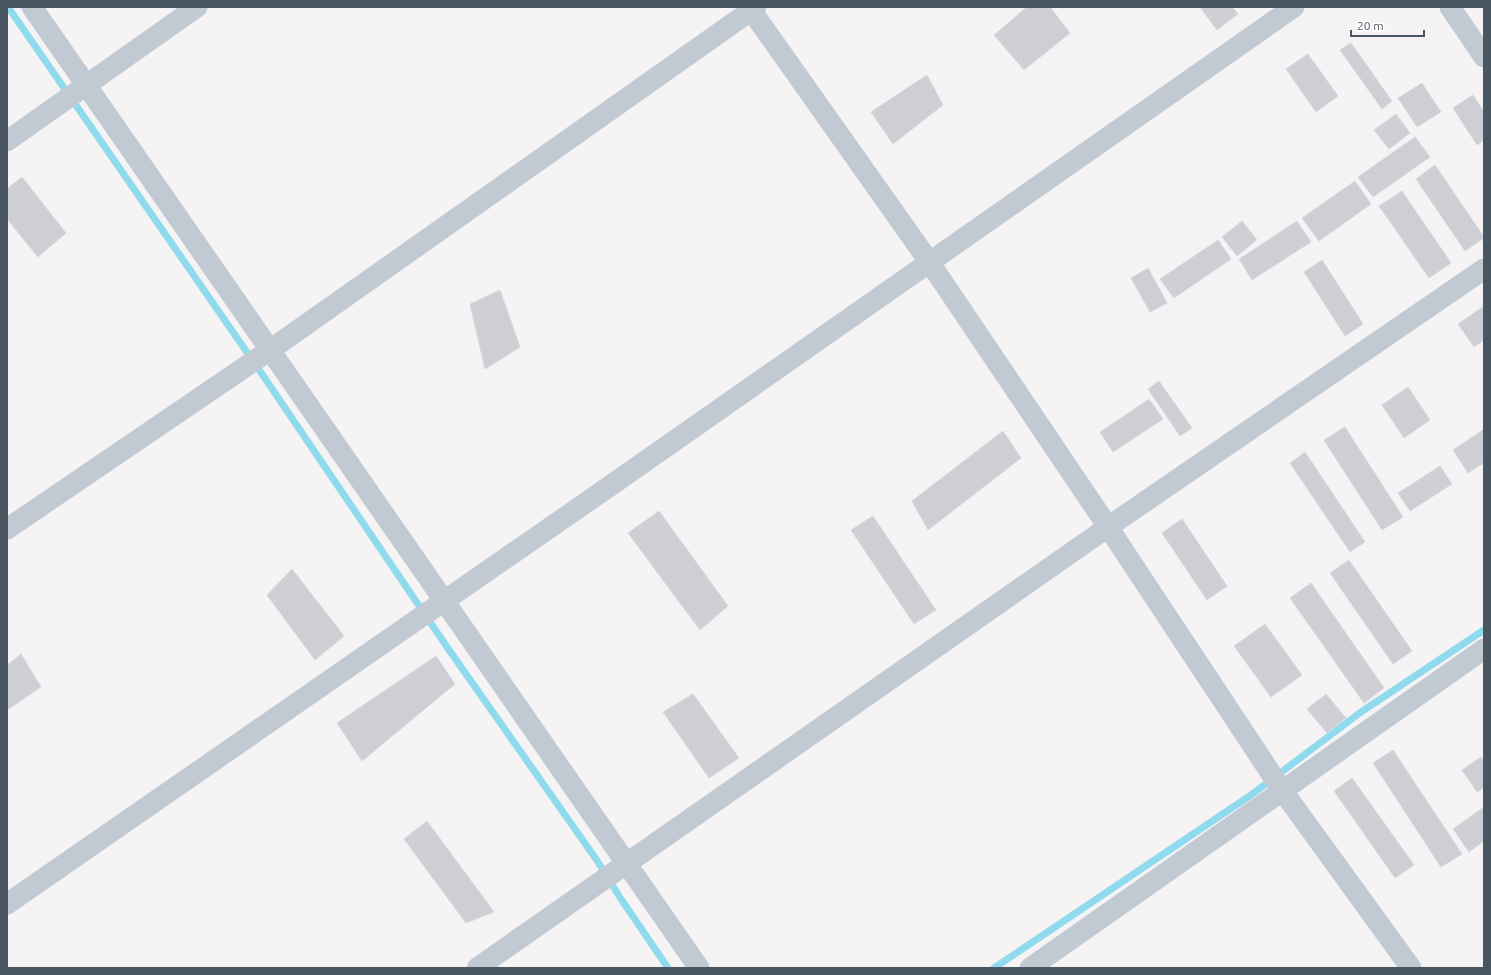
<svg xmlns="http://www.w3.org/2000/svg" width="1491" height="975" viewBox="0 0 1491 975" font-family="Ubuntu,sans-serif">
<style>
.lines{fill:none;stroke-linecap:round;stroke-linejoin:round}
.stream{stroke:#90daee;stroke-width:7}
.building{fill:#cdcfd5;stroke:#d7d9de}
.minor{stroke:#c1cad2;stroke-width:21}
</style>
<rect width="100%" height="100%" fill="#f5f3f3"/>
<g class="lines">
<path class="stream" d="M8,7L262,374L447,647L596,859L621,899L668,968
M994,968L1251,795L1361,712L1484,630"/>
</g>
<path class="building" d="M1027,7H1050L1070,33L1024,70L994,35Z
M1200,7H1232L1238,14L1217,30Z
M1351,43L1392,101L1382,109L1340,50Z
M1308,54L1338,96L1316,112L1286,69Z
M927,75L943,105L893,144L871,112Z
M1422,83L1441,112L1417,127L1398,98Z
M1473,95L1484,112V140L1477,145L1453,108Z
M1396,114L1410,133L1389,149L1374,130Z
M1415,137L1430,157L1373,197L1358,177Z
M1435,165L1484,237V238L1465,251L1416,179Z
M22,177L66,233L38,257L7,219V189Z
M1355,181L1371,204L1319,241L1302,218Z
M1402,191L1451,263L1429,278L1379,206Z
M1242,221L1257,240L1237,256L1222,237Z
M1297,221L1311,242L1252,280L1239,259Z
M1218,240L1231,259L1174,298L1160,279Z
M1322,260L1363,324L1345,336L1304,272Z
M1148,268L1167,303L1150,312L1131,278Z
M500,290L520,347L485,369L470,304Z
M1484,306V340L1474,347L1458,324Z
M1159,381L1192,428L1180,436L1148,389Z
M1408,387L1430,420L1404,438L1382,405Z
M1149,399L1163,419L1113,452L1100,432Z
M1345,427L1403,517L1382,530L1324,440Z
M1484,429V463L1468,473L1453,450Z
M1003,431L1021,458L928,530L912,501Z
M1305,452L1365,542L1350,552L1290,463Z
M1440,466L1452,484L1410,511L1398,493Z
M659,511L728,606L700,630L628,533Z
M873,516L936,610L914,624L851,530Z
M1182,519L1227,586L1207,600L1162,533Z
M1349,560L1412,651L1393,664L1330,573Z
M292,569L344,636L315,660L267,595Z
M1311,583L1384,688L1364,703L1290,598Z
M1265,624L1302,675L1271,697L1234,646Z
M21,654L41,687L7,710V665Z
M436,656L455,684L362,761L337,723Z
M693,694L739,758L709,778L663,712Z
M1326,694L1346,718L1327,733L1307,709Z
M1393,750L1462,854L1441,867L1373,763Z
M1481,757L1484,762V788L1477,792L1462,770Z
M1352,778L1414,865L1395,878L1334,791Z
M1484,807V841L1469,852L1453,829Z
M427,821L494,912L466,923L404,839Z"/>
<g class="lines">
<path class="minor" d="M32,7L699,968
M749,7L930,263L1108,527L1282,790L1411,968
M1450,7L1484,57
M7,141L197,7
M7,529L270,350L756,7
M7,904C437,607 867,308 1294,7
M477,968L1108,527L1484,269
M1030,968L1484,649"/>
</g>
<rect width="1491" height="975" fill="none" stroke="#4a5661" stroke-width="16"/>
<path d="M1351 30v6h73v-6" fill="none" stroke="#4a5661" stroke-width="2"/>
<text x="1357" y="30" font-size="12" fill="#4a5661" stroke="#ffffff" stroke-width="3" paint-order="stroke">20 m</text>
</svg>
